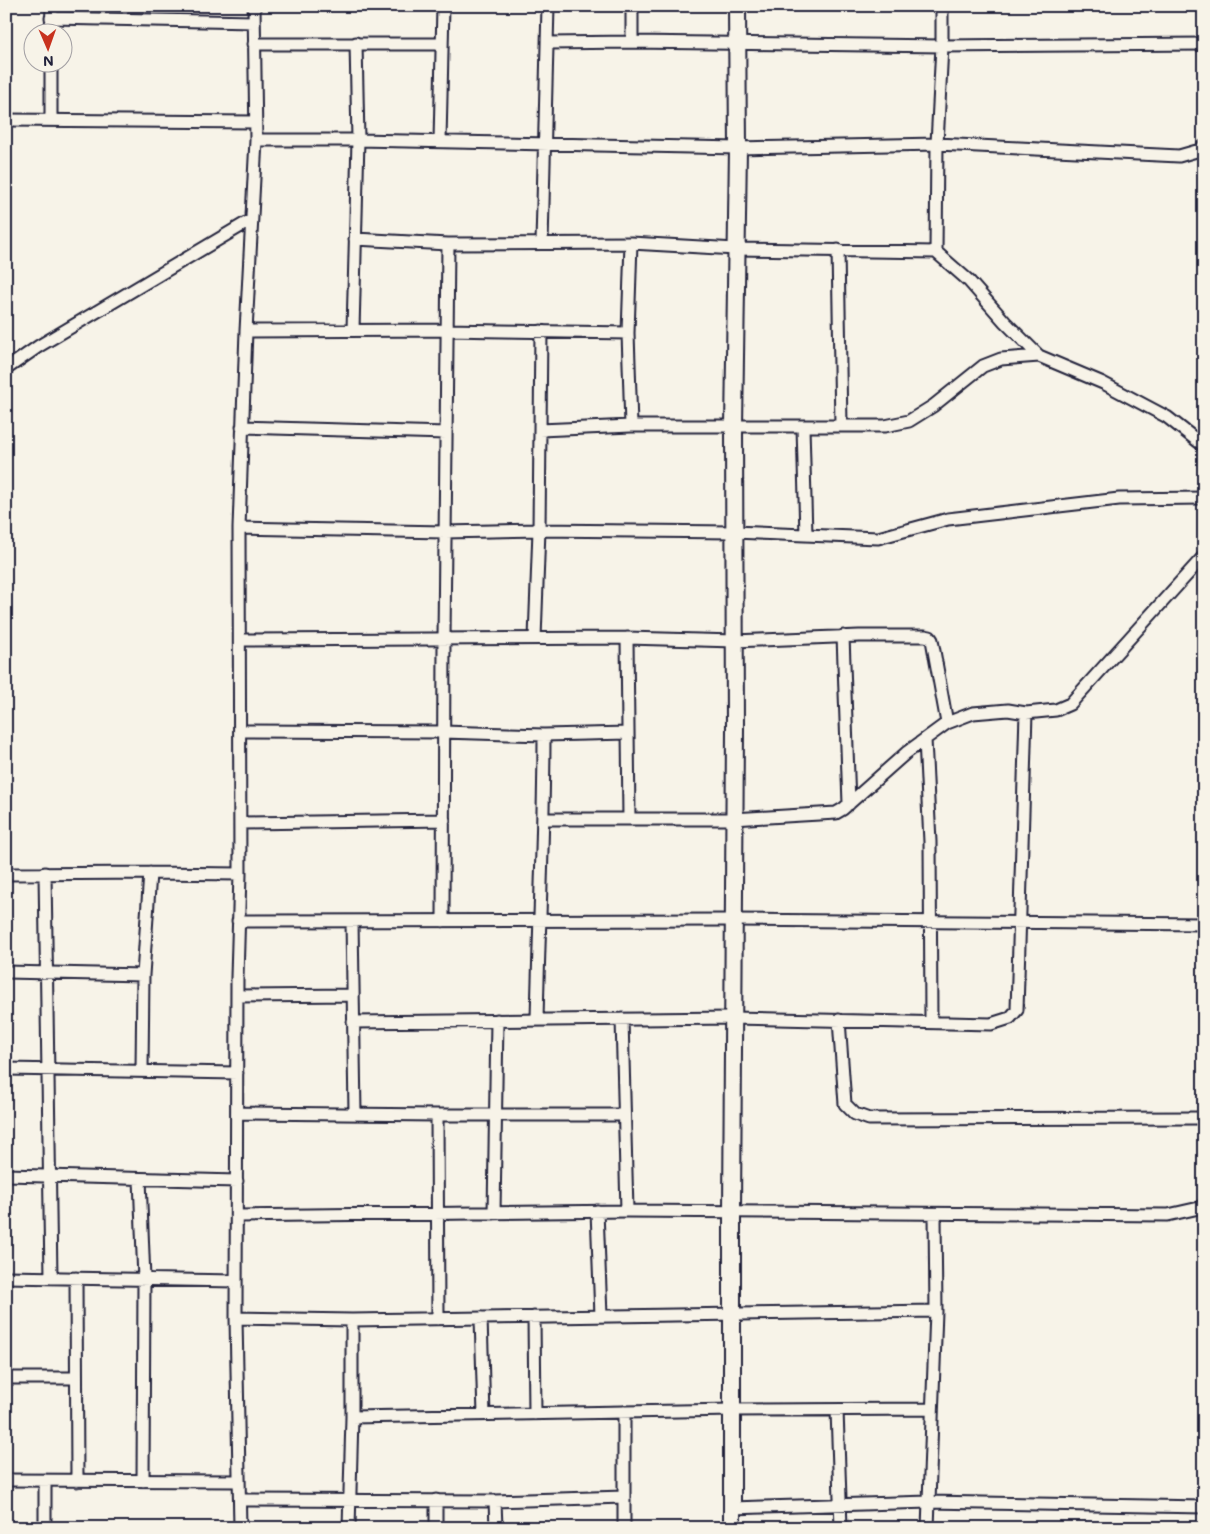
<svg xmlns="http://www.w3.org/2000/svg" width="1210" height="1534" viewBox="0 0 1210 1534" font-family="Mali,sans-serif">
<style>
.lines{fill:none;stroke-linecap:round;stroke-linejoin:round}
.street-casing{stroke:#22223b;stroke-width:15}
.secondary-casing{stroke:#22223b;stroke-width:20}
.street{stroke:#f7f3e8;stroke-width:11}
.secondary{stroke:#f7f3e8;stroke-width:16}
</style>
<rect width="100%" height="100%" fill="#f7f3e8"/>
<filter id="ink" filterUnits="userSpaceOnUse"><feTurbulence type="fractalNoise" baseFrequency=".02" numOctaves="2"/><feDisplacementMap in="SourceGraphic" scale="10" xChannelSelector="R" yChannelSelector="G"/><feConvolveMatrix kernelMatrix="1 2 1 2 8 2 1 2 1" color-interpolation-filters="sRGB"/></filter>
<g filter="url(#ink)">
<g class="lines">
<g class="street-casing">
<path id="street" d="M51,18L254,22
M51,32L52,6
M632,42V6
M548,43L632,42L942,46L1204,44
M254,44H442
M6,120L256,122
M51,120V62
M256,140H358L738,148L937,144L1179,156L1200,150L1204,146
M440,141L443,6
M355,239L448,244L631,243L736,249L936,252L969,281L1005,322L1039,356L1103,383L1167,417L1204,446
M542,243L548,6
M838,250L841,426
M936,252L937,144L942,46V6
M353,330L358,140L356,43
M246,331L447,330L628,333
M6,369L39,346L251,220
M631,426L628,333L631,243
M242,427L446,433
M803,427L806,535
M540,430L631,426H885L909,421L933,406L983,366L1001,359L1039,356
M239,528L445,532L539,530L734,532L878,538L948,519L1119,499L1204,498
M843,636L849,804
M535,638L539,530L541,331
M627,638L629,819
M240,640L627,638L735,641L859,636H925L930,637L932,640L947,723
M240,731L443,732L544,735L628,733
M925,739L930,842L931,1022
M544,819H733L836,813L843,809L906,753L947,723L973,713L1008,710L1026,713L1056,710L1070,704L1204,556
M240,823L444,820
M45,873L51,1278
M6,874L150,873L240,874
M238,921L734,920L1204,924
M352,921L355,1113
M443,921L444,639L448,244
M6,972L143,975
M237,996L352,995
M622,1019L627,1211
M537,1020C539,925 544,830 544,735
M839,1020L845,1104L855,1114L869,1119L1204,1118
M353,1022L733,1018L991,1024L1010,1018L1017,1010L1026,713
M6,1069L237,1073
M142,1071L143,975L150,873
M237,1113L437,1115H624
M437,1115L438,1319
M6,1175L237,1181
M140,1179L144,1279L143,1481
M597,1211L601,1316
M494,1213L497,1020
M237,1216L627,1211L1168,1215L1199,1208L1204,1204
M6,1277L236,1281
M76,1278L77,1481
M534,1317L535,1414
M236,1318L352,1320L936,1311
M481,1318L484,1415
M6,1378H75
M837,1410L841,1528
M624,1412V1528
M352,1417L733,1410L932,1409
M6,1480L239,1481
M240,1500L495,1501L624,1497
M436,1500V1528
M495,1501L496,1528
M732,1508L929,1502L1204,1507
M45,1528V1480
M240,1528L236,1318L237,977L240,874L239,528L246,331L256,140L254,6
M349,1528L352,1417V1320
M928,1528L936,1311L935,1215"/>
</g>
<g class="secondary-casing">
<path id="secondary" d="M732,1528V1211L735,730L734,427L738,148L737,6"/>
</g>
<use href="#street" class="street"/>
<use href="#secondary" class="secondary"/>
</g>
</g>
<rect width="1210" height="1534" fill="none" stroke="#f7f3e8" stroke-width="25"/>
<rect x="12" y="12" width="1185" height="1509" fill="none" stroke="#22223b" stroke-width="2" filter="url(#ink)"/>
<g transform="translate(48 48) rotate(178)"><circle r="24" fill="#f7f3e8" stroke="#a29fa3"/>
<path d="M0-4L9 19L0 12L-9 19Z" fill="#c8321e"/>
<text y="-8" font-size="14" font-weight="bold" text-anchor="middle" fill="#22223b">N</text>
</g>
</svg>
